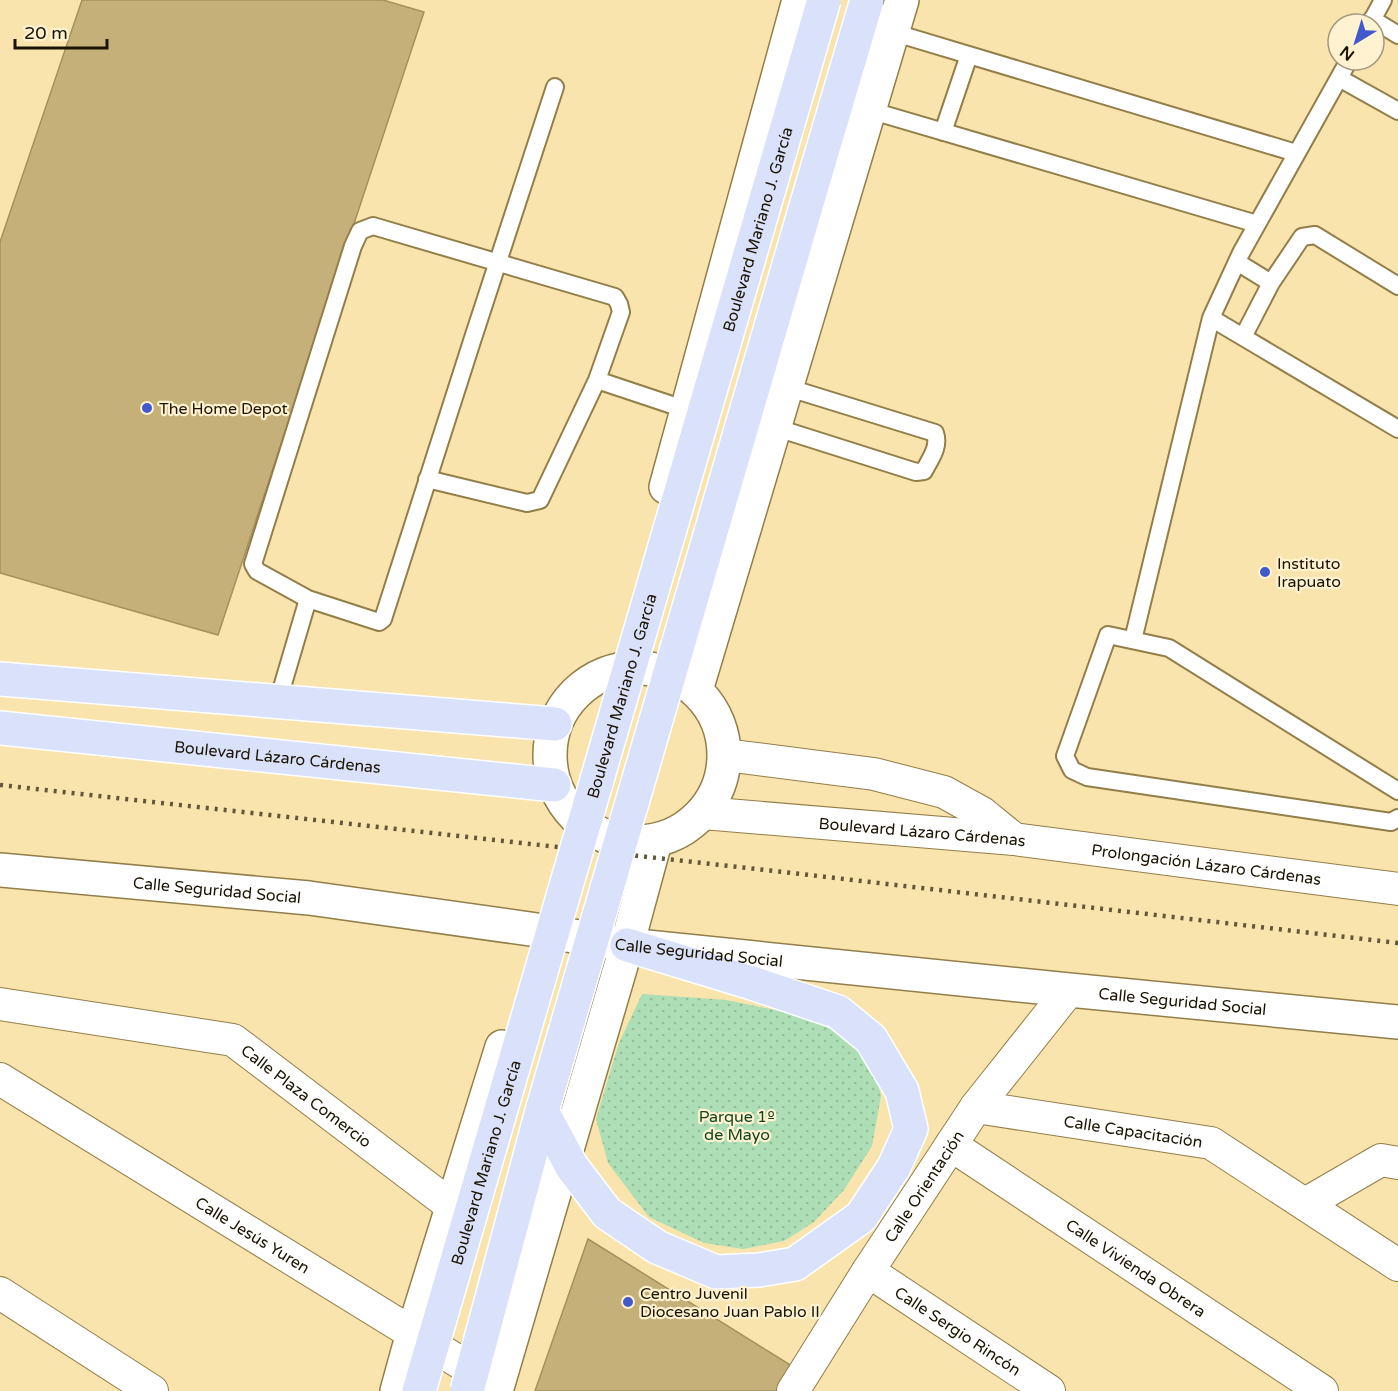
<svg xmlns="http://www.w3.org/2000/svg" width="1398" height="1391" viewBox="0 0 1398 1391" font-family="'Varela Round',sans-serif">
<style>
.park{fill:url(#park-dots)}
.building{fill:#c5b07a;stroke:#a5915c;stroke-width:1.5}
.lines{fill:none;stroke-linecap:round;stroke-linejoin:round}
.service-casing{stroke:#927e49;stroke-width:20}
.minor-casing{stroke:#927e49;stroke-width:34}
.tertiary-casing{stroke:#927e49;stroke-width:36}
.primary-casing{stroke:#fff;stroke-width:36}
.service{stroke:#fff;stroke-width:16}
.minor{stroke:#fff;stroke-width:32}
.tertiary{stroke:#fff;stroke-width:33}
.primary{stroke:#d9e2fa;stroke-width:33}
.rail{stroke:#645739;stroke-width:4.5;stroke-dasharray:3 6;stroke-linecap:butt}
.primary-bridge-casing{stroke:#fff;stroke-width:36;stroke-linecap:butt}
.primary-bridge{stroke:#d9e2fa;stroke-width:33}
.poi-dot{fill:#405acd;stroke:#fff2d1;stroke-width:2}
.labels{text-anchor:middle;stroke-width:4.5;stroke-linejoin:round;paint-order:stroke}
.street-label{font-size:16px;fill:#1b1301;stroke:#fff2d1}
.poi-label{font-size:16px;fill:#1b1301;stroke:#fff2d1;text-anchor:start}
.park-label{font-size:16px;fill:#124621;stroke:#fff2d1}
</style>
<defs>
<pattern id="park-dots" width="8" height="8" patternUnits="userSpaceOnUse" patternTransform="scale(1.5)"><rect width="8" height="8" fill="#addeb5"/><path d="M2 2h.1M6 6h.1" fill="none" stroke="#94be9a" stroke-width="1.8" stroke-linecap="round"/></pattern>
</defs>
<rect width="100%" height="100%" fill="#fae4ad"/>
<path class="park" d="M642,994L727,1000L819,1019L846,1034L875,1070L881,1096L872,1146L844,1190L814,1222L784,1241L743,1249L704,1243L649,1217L608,1163L596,1119L619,1043Z"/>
<path class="building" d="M82,0H383L424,12L218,635L0,573V242Z
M588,1239L792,1366L776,1391H535Z"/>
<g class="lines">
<g class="service-casing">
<path id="service" d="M1372,19L1398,35
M1370,24L1383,0
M892,32L1296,153
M1339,78L1398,111
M869,110L1257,224
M943,132L969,55
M1237,262L1271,283
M1211,318L1398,429
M1243,337L1271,283L1302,237L1315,235L1398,286
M597,380L687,410
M774,427L916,472L924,471C930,459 940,447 935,433L786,387
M308,599L257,571L253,564L353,246L360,231L373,226L615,297L619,304L621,312L597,380L540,500L527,503L427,479
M1133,640L1211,318L1241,253L1349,60
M278,701L308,599L379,622L383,619L473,338L555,87
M1398,791L1169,648L1108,635L1065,756L1072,770L1087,777L1391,822L1398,818"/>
</g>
<g class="minor-casing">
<g id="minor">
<path d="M725,755L874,774L944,792L982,813L1014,839"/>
<path id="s1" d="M703,813L1014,839L1398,889"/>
<path id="s2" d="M0,1004L233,1040L453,1207"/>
<path id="s3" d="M0,1079L495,1384"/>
<path id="s4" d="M976,1107L1211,1143L1398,1265"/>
<path id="s5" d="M951,1145L1322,1391"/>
<path d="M1305,1204L1381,1160L1398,1163"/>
<path id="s6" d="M868,1271L1049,1391"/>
<path d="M0,1293L152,1391"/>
<path id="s7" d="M793,1391L868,1271L976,1107L1069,990"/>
</g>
</g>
<g class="tertiary-casing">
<g id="tertiary">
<path d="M666,487L799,0"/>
<circle cx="637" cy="755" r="87"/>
<path d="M696,690L902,0"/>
<path id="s8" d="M0,870L309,898L537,930L627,945L1069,990L1398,1022"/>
<path d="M397,1391L413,1333L502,1047"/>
<path d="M496,1391L627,945L655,842"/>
</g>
</g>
<g class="primary-casing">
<g id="primary">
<path d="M0,679L555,724"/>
<path id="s9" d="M0,728L554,785"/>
<path d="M627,945L752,983L838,1012"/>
</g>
</g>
<use href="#service" class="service"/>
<use href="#minor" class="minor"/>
<use href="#tertiary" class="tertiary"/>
<use href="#primary" class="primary"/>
<path class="rail" d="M0,785L792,873L1398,943"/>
<g class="primary-bridge-casing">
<g id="primary-bridge">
<path d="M542,1111L572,1167L607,1213L657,1247L716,1272L759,1270L795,1264L861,1217L894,1167L911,1129L902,1091L871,1039L838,1012"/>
<path id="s10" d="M419,1391L824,0"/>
<path d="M467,1391L542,1111L807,203L867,0"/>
</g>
</g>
<use href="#primary-bridge" class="primary-bridge"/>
</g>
<g class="poi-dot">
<circle cx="147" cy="408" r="6"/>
<circle cx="1265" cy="572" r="6"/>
<circle cx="628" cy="1302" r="6"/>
</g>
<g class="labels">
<g class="street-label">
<text dy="6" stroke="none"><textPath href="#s10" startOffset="1210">Boulevard Mariano J. García</textPath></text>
<text dy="6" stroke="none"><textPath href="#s10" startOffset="724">Boulevard Mariano J. García</textPath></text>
<text dy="6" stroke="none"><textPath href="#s9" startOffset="279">Boulevard Lázaro Cárdenas</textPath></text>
<text dy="6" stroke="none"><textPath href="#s1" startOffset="220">Boulevard Lázaro Cárdenas</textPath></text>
<text dy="6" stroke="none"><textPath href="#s1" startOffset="506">Prolongación Lázaro Cárdenas</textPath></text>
<text dy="6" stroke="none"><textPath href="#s8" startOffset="218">Calle Seguridad Social</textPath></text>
<text dy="6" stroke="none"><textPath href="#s8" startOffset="704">Calle Seguridad Social</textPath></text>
<text dy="6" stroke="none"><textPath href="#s8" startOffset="1190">Calle Seguridad Social</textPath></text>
<text dy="6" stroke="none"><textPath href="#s2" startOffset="328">Calle Plaza Comercio</textPath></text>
<text dy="6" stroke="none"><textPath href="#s4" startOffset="159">Calle Capacitación</textPath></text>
<text dy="6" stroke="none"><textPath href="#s10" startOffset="238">Boulevard Mariano J. García</textPath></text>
<text dy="6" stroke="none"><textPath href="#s7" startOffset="243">Calle Orientación</textPath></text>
<text dy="6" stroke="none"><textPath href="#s3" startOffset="297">Calle Jesús Yuren</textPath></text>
<text dy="6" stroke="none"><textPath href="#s5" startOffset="222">Calle Vivienda Obrera</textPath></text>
<text dy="6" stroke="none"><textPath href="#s6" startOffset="108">Calle Sergio Rincón</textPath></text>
</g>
<g class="poi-label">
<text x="159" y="414">The Home Depot</text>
<text x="1277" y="569">Instituto<tspan x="1277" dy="18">Irapuato</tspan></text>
<text x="640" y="1299">Centro Juvenil<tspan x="640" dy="18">Diocesano Juan Pablo II</tspan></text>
</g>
<g class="park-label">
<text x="737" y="1122">Parque 1º<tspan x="737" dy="18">de Mayo</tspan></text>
</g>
</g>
<g transform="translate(1356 42) rotate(218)"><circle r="28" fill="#fff2d1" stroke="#a4997e" stroke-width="1.5"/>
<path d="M0-4.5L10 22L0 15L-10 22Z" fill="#405acd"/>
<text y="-9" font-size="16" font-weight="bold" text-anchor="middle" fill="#1b1301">N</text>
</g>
<path d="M15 39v9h92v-9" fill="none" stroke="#1b1301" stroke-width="3"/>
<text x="24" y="39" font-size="18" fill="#1b1301" stroke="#fff2d1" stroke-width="4.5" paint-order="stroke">20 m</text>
</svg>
